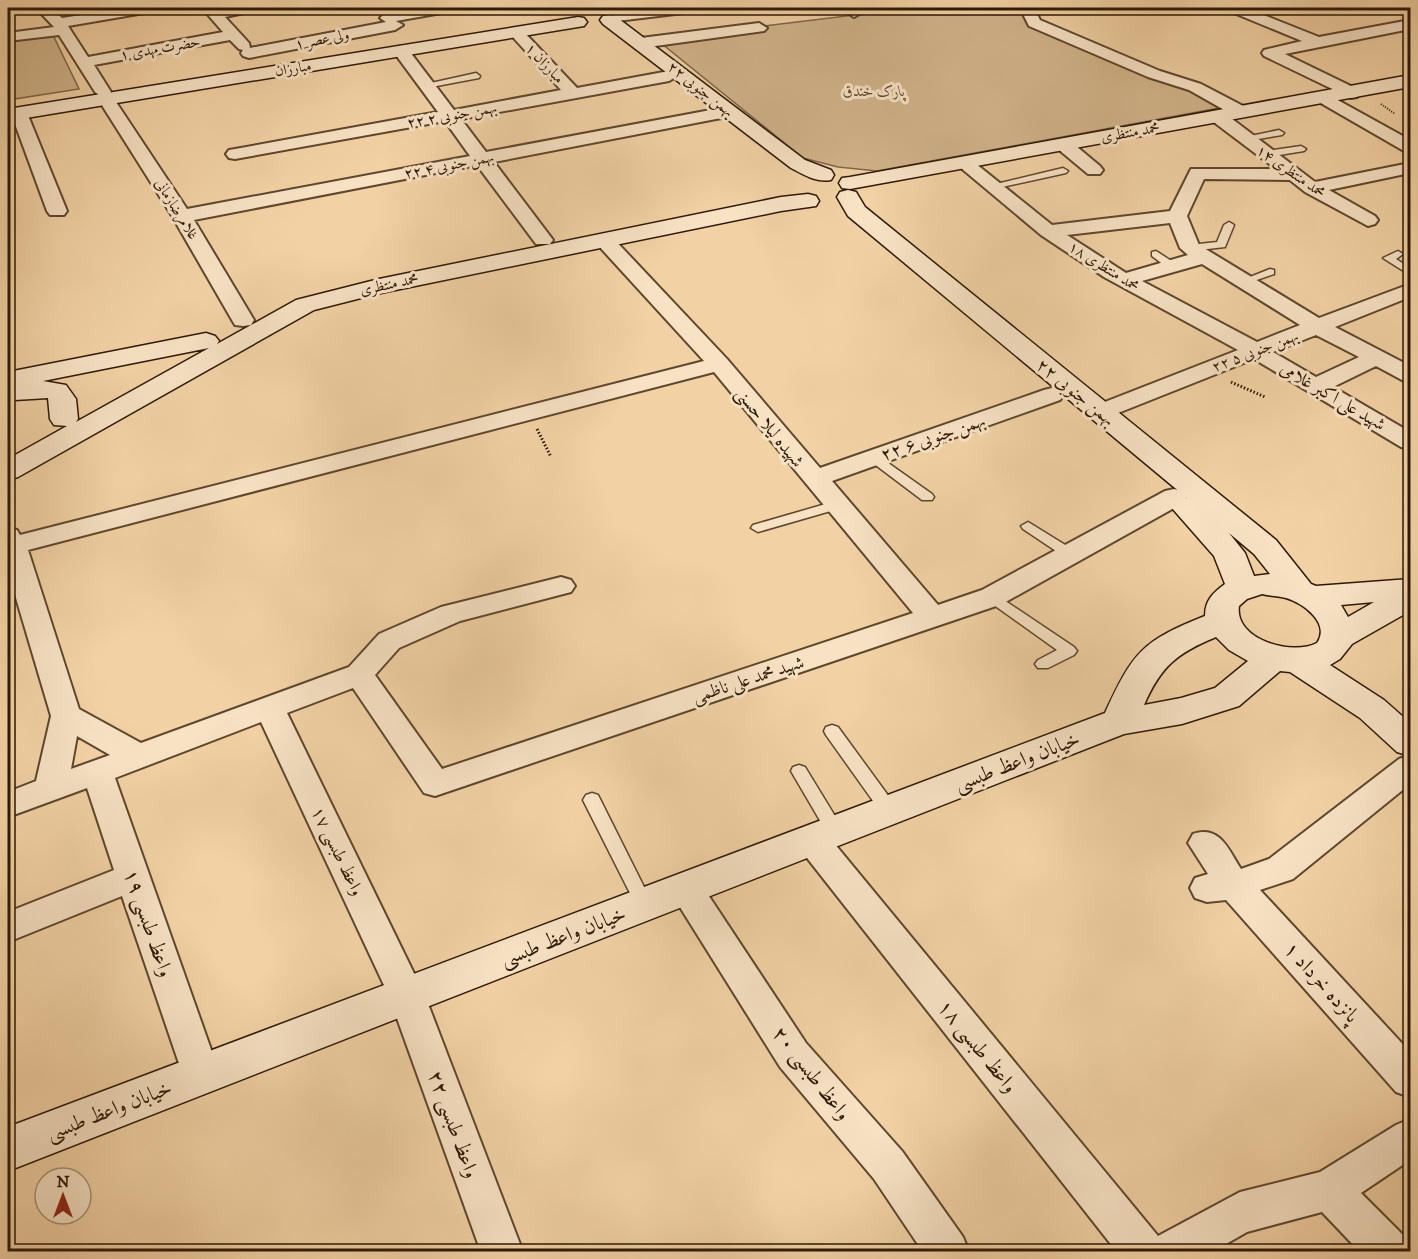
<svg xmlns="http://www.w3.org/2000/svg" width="1418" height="1259" viewBox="0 0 1418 1259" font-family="'IM FELL DW Pica',Amiri,serif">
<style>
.green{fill:#d1b38a;stroke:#7f6648;stroke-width:1.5}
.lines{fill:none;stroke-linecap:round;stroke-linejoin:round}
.lane-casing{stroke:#5e472e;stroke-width:3}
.street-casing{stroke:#5e472e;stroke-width:4}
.secondary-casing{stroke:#2d1906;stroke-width:3}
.path-far1{stroke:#2d1906;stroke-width:2;stroke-dasharray:1 1.5;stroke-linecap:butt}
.path{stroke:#2d1906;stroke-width:3;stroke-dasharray:1.5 2;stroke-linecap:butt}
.lane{fill:#f7e2c4;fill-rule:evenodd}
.street{fill:#f7e2c4;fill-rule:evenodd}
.secondary{fill:#f7e2c4;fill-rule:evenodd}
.labels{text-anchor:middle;stroke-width:6;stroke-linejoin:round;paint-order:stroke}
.far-street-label{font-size:15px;fill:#2d1906;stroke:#f7e2c4}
.far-park-label{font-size:15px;font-style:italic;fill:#5e472e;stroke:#f7e2c4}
.street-label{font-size:18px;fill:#2d1906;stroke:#f7e2c4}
.near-street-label{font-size:21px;fill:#2d1906;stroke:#f7e2c4}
</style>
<rect width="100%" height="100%" fill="#f2d2a5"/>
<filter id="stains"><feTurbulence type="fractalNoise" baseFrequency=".00333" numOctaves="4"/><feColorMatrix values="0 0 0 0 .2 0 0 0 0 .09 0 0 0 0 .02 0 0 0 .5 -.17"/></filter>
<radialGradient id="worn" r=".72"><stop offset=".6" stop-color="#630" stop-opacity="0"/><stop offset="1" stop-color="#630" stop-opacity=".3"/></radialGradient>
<path class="green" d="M912,8H1023L1029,24L1181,85L1219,108L877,171L838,167L803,158L656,39Z
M53,35L79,89L8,100V41Z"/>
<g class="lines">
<g class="lane-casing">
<path id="lane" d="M476,73L480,76L479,78L426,88L422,85Z
M1279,130L1284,133L1282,135L1246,141L1241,138Z
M1301,146L1306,149L1304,151L1267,157L1262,154L1267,151Z
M1063,168L1068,171L1066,173L993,189L988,186Z
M1229,222L1234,225L1225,247L1190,251L1185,248L1190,245L1217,242L1224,225Z
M1156,251L1176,264V268H1168L1152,256V252Z
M1398,251L1403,254L1396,259L1410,268V275L1383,258Z
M1270,269L1274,270V274L1245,284L1240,281Z
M874,453L932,494L934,497L932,500H922L869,460L868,457Z
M836,501L843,505L841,508L758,532L751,528L753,525Z
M1028,522L1075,551L1077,554L1075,557H1065L1023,529L1021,526Z
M992,592L1074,647L1077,651L1074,655L1048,668H1038L1035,664L1038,660L1057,650L987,600L985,597Z
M832,725L838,727L895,805L898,810L895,815L889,817L883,815L826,735L824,731L826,727Z
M799,765L805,767L841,826L844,831L841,836L835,838L829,836L791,771L793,767Z
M592,793L598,795L650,899L653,904L650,909L644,912L638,909L583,800L586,795Z"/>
</g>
<g class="street-casing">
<path id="street" d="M36,8H51L62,18L126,8H157L155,11L150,12L68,26L88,57L223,32L202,8H256L254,11L225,17L249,43L250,48L386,22L380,18C390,6 438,8 454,8L452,11L447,12L396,21L403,25L395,30L249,58L243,56L241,53L243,50L239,49L230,40L94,65L111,92L109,95L114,99L187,209L470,156L445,121L235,159L229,158L226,154L229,150L235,149L438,112L393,51L401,46L407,48L454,110L561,90L511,35L508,32L511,29H521L577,88L669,71L677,76L669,81L461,119L486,152L716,109L722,110L725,114L722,118L716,119L494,162L553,240L550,244H536L477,165L194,220L254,320L251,325L243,326L235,325L232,320L172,216L98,99L100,96L95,92L59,35L8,41V33L54,27Z
M659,8H699L692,12L617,21L610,17L617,13Z
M840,8H856L861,13L854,17Z
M1020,8H1034L1040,20L1160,71L1201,84L1247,108L1249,112L1247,116H1235L1189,90L1148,77L1029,26Z
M1227,8H1246L1319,37L1410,20V29L1285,54L1357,89L1359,93L1357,97L1351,98L1264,56L1262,53L1264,50L1302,41L1229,11Z
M759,23L767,28L764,31L641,48L633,43L641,38Z
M1325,93L1410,140V152L1404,151L1319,102L1317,98Z
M19,108L25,109L27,113L67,211L64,215H50L47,211L11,113L13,109Z
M1217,111L1223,112L1315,182L1410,163V173L1329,190L1375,216L1378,220L1375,224L1368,226L1305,192L1290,180L1204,179L1187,216L1199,245L1319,318L1410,284V297L1335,327L1410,366V382L1402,380L1376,366L1333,387L1410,432V449L1401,447L1254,359L1108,417L1100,419L1092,417L1088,412L1092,407L1238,350L1104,277L1041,235L955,163L958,159H970L1052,225L1170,211L1191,169H1276L1211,120L1208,116L1211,112ZM1170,223L1180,248L1188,255L1126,273L1067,235ZM1202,264L1300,325L1257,342L1142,281ZM1316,335L1359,357L1316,377L1273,352Z
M1064,140L1070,141L1100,166L1103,170L1100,174H1088L1058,149L1055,145L1058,141Z
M604,234L611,236L727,359L820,468L1044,390L1052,388L1060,390L1064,395L1060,400L832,481L938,605L982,590L1165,491L1174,489L1183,491L1187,497L1183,503L1002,604L435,796L424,793L353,688L287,713L425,996L523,1252H481L389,996L261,722L115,778L220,1075L215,1087L201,1093L187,1087L122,896L8,942V912L114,870L87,788L8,817V792L36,781L51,716L8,571V528L17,530L20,535L704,361L597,244L594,240L597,236ZM714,372L913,613L442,769L375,675L399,648L460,621L571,592L575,586L571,580L561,577L441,607L379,634L349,667L141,743L79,709L28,550ZM77,736L110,755L71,769Z
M1410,755V784L1293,879L1260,890L1410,1052V1097L1396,1092L1226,900L1207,902L1195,898L1190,888L1195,878L1208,874L1188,843L1193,834C1220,825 1228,849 1241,869L1269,859L1399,759Z
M812,827L824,831L1158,1236L1240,1192L1320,1172L1396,1125L1410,1119V1160L1361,1193L1405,1237L1410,1252H1360L1322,1212L1247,1232L1212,1252H1117L800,849L795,840L800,831Z
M685,874L697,878L806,1043L902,1151L963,1237L969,1252H923L874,1179L780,1067L668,888L673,878Z"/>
</g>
<g class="secondary-casing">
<path id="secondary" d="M609,15L615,16L805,160L831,170L834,175L831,180C816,183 803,174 791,168L603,24L600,20L603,16Z
M578,17L584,18L587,22L584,26L8,121V109Z
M1410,75V87L850,189L842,188L839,183L842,178L850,177Z
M848,190L856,192L865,207L1276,540L1311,584L1316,586L1410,579V611L1352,644L1340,659L1330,665L1384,700L1410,723V756L1397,752L1360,718L1290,672L1280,671L1239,706L1182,724L1124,734L8,1171V1127L1105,713C1133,652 1142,641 1205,616C1205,600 1213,593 1225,584L1214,556L1171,507L1175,500L1187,498L848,216L837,197L840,192ZM1229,533L1254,554L1270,574L1254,576L1245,553ZM1262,594C1270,596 1279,596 1286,598C1303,603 1331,623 1317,643C1292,656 1234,640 1239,606L1247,599ZM1374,602L1348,617L1341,605ZM1216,637L1229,650L1248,661L1215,688L1181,698L1144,705C1161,666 1177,653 1216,637Z
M808,194L816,196L819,201L816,206L781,211L381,293L314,310L18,477L8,480V459L67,426L54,425L50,419L48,398L15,400L8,398V372L206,333L215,336L219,341L217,344L296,300L379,279L781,197ZM209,348L76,422L78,419L76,399L66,385L43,381Z"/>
</g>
<path class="path-far1" d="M1381,104L1395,114"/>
<path class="path" d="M1231,382L1265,397
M537,429L551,457"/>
<use href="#lane" class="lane"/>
<use href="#street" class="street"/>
<use href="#secondary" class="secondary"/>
</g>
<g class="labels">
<g class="far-street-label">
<text transform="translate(322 39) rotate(-11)" y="5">ولی عصر ۱</text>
<text transform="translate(160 48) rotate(-10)" y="5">حضرت مهدی ۱</text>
<text transform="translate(545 63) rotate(47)" y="5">مبارزان ۱</text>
<text transform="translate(293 68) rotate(-9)" y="5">مبارزان</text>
<text transform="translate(701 89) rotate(38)" y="5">۲۲ بهمن جنوبی</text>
<text transform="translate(452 115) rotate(-10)" y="5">۲۲ بهمن جنوبی ۲</text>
<text transform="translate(1130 132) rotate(-10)" y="5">محمد منتظری</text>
<text transform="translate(449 165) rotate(-11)" y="5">۲۲ بهمن جنوبی ۴</text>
<text transform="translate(1291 171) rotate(35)" y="5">محمد منتظری ۱۴</text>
<text transform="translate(177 209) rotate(58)" y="5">غلامرضازمانی</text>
<text transform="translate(1104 266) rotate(32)" y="5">محمد منتظری ۱۸</text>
<text transform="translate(389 284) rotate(-12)" y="5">محمد منتظری</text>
<text transform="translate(1255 351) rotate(-21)" y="5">۲۲ بهمن جنوبی ۵</text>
</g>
<g class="far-park-label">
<text x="874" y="96">پارک خندق</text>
</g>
<g class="street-label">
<text transform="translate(1076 392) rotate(39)" y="6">۲۲ بهمن جنوبی</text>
<text transform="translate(1333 396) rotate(30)" y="6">شهید علی اکبر غلامی</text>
<text transform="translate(770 427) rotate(51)" y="6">شهیده لیلا حسنی</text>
<text transform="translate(933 437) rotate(-19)" y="6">۲۲ بهمن جنوبی ۶</text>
<text transform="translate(748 679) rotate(-18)" y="6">شهید محمد علی ناظمی</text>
<text transform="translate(338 851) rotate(64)" y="6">واعظ طبسی ۱۷</text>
</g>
<g class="near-street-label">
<text transform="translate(1017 761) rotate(-21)" y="7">خیابان واعظ طبسی</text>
<text transform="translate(149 923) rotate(71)" y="7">واعظ طبسی ۱۹</text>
<text transform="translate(563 936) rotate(-21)" y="7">خیابان واعظ طبسی</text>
<text transform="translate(1322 982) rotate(48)" y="7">پانزده خرداد ۱</text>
<text transform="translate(978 1046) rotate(51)" y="7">واعظ طبسی ۱۸</text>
<text transform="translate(812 1073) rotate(52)" y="7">واعظ طبسی ۲۰</text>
<text transform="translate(109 1110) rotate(-21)" y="7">خیابان واعظ طبسی</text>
<text transform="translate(454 1124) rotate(70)" y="7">واعظ طبسی ۲۲</text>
</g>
</g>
<rect width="1418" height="1259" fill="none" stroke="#f2d2a5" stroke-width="30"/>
<rect x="9" y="9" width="1400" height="1241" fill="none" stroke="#2d1906" stroke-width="3"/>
<rect x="15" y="15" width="1388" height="1229" fill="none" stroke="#2d1906" stroke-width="1.5"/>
<g transform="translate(63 1196)"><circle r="28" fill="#f7e2c4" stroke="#a69278" stroke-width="1.5"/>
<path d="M0-4.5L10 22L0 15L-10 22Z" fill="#8f2418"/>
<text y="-9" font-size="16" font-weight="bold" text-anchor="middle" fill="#2d1906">N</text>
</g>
<rect width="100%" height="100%" filter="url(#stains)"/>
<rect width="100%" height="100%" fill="url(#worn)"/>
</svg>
